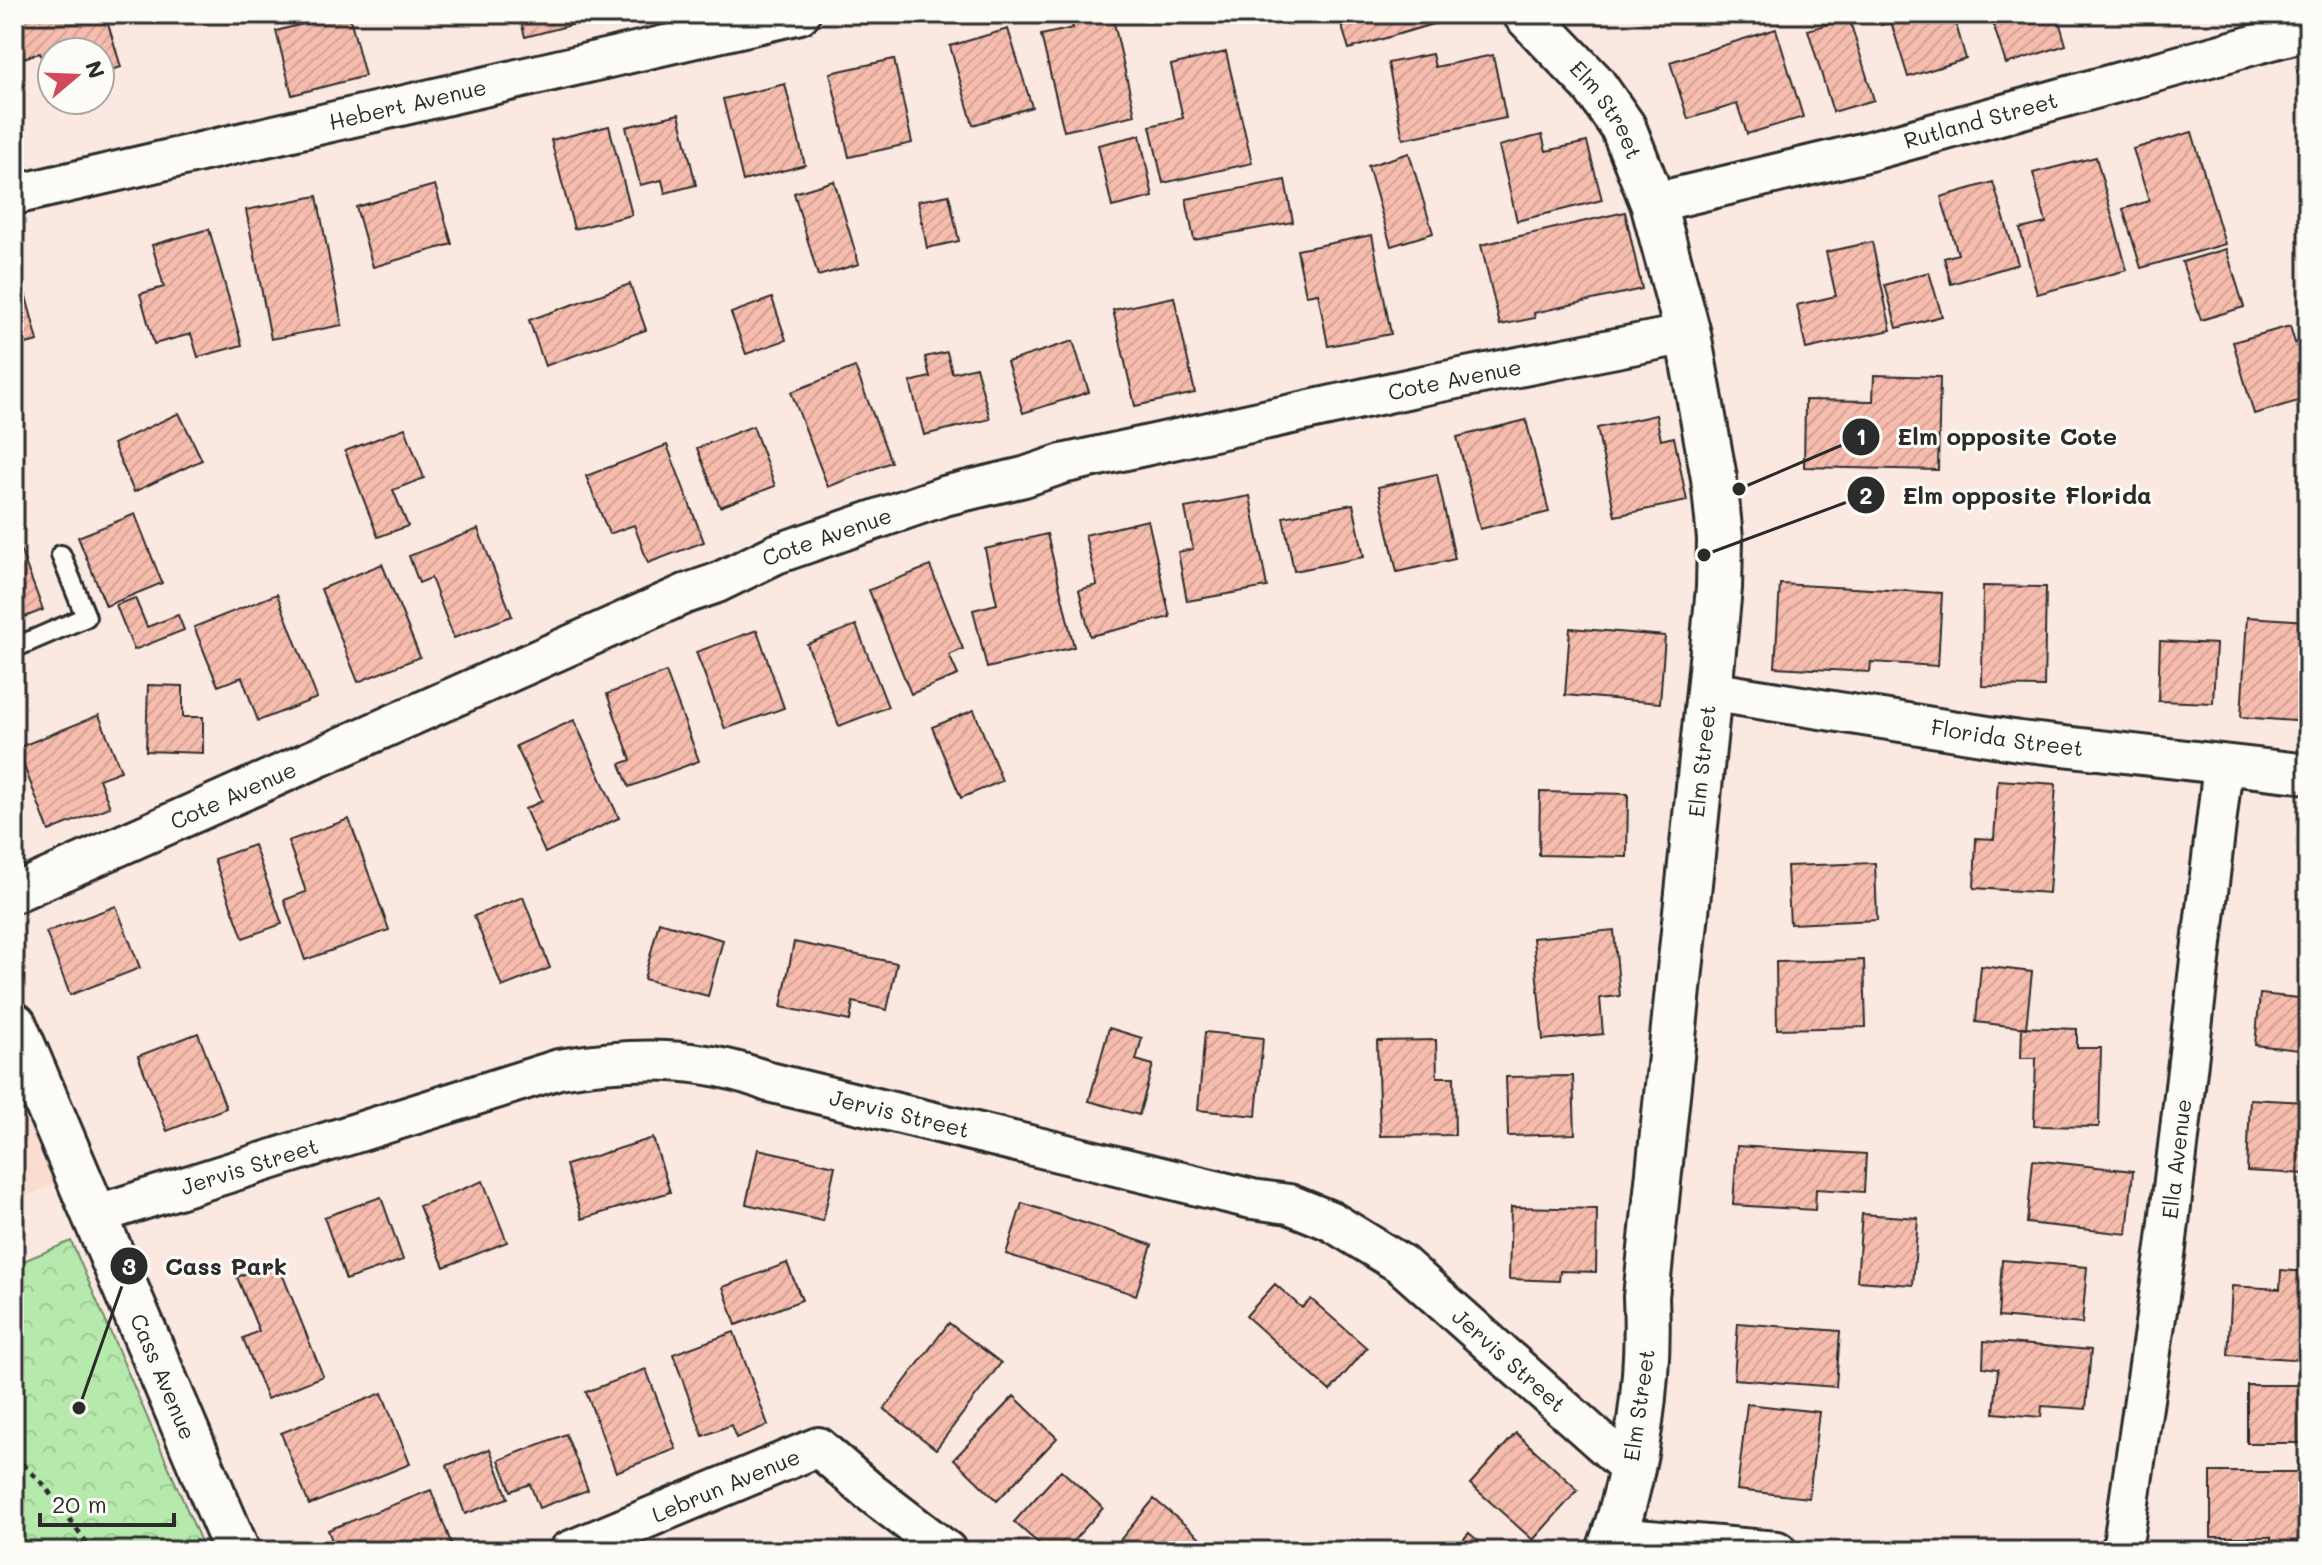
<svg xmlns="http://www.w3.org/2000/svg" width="2322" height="1565" viewBox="0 0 2322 1565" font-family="Mali,sans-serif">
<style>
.built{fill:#fadcd1}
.park{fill:url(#park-crowns);stroke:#708a6c;stroke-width:2}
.building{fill:url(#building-hatch);stroke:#2b2b2b;stroke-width:2}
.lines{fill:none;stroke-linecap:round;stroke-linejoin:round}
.lane-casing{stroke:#2b2b2b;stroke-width:24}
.street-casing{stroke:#2b2b2b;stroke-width:44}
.secondary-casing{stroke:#2b2b2b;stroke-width:50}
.path{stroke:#2b2b2b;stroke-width:5;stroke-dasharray:6 6;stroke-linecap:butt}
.lane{stroke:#fdfcf7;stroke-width:18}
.street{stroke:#fdfcf7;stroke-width:38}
.secondary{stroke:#fdfcf7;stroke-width:44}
.labels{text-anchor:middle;stroke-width:6;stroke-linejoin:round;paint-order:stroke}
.street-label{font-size:22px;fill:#2b2b2b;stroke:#fdfcf7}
.leader{fill:none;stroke:#2b2b2b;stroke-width:3}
.callout-dot{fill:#2b2b2b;stroke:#fdfcf7;stroke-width:3}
.mark-label{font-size:24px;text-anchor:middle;font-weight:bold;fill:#fff}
.callout-label{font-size:24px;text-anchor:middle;font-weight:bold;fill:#2b2b2b;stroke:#fdfcf7;stroke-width:6;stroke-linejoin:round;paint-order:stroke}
</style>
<defs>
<pattern id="park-crowns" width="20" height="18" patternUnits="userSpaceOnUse" patternTransform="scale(2)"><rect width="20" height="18" fill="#b6eaac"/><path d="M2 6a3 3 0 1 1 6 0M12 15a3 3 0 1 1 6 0" fill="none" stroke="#9dc994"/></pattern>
<pattern id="building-hatch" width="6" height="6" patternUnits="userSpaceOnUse" patternTransform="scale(2)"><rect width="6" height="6" fill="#f6bcad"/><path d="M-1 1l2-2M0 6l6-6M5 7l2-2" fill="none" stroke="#d3a295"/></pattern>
</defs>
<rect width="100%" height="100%" fill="#fbe9e1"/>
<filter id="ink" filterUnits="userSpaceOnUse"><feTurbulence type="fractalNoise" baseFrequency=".0125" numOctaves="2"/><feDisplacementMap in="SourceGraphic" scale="16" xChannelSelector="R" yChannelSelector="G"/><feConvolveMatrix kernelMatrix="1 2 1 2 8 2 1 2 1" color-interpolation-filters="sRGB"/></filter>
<g filter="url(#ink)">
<path class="built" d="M14,1044L73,1176L14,1202Z"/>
<path class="park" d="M71,1241L205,1551H14V1265Z"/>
<path class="building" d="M14,14H105L121,67L100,73V52H52L51,88L40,53L20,59L14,39Z
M340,14H349L365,76L292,95L276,31Z
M519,14H592L594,19L525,37Z
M1080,14H1112L1135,115L1064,131L1041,35L1073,28L1070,16Z
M1338,14H1452L1453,18L1349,49Z
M1878,14H1953L1966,59L1908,77L1891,22L1881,25Z
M1990,14H2057L2066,45L2006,64Z
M1849,18L1874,100L1833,112L1808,30Z
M1008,29L1032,107L973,125L950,46Z
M1776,29L1803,117L1747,134L1737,104L1688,119L1670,62Z
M1226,52L1252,163L1163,183L1150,126L1183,118L1171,65Z
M1432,54L1435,67L1493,55L1506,118L1403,139L1388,63Z
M894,59L912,143L849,157L830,73Z
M785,84L805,165L743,181L723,99Z
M679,114L696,185L665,193L662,180L640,185L626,127Z
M609,126L632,215L574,229L551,140Z
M2192,132L2225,244L2141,268L2123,209L2149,201L2133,149Z
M1140,135L1153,197L1112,207L1098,145Z
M1542,135L1546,151L1587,142L1602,200L1517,221L1499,146Z
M1409,153L1433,233L1391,246L1368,166Z
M2096,157L2127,270L2037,294L2020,229L2046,223L2033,173Z
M1285,180L1293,222L1194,240L1186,199Z
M834,181L859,264L818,276L794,193Z
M1993,182L2018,264L1951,284L1944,258L1958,254L1941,197Z
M435,185L452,244L373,267L356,207Z
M949,195L959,241L927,248L918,201Z
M317,196L342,325L271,339L246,210Z
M1625,212L1642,289L1534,313L1535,318L1500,325L1481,245Z
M209,229L242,345L198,357L191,334L154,344L140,294L164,287L152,245Z
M1372,235L1391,334L1328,346L1318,293L1306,295L1297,250Z
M1872,242L1891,330L1806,349L1797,305L1836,296L1826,252Z
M2226,249L2244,307L2201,320L2182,262Z
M14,252L38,341L14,347Z
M1929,272L1942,316L1897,328L1885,285Z
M630,284L646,330L545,366L529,320Z
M1174,297L1195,393L1135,406L1113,310Z
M772,298L786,340L746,354L731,313Z
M2290,326L2295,343L2308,339V398L2254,414L2233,342Z
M1073,341L1089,392L1023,413L1007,362Z
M947,352L952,373L976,367L990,419L924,435L910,382L930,377L925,357Z
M855,367L891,462L828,487L791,392Z
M1874,375L1940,377L1938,470L1804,467L1805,400L1873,401Z
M179,413L202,460L134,492L113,444Z
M1656,415L1661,440L1674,437L1687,501L1615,516L1597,428Z
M1526,420L1549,512L1480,529L1457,437Z
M753,426L775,486L720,507L697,448Z
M405,428L424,478L393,490L408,526L378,537L345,451Z
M667,445L704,542L648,563L634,525L609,534L586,476Z
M1437,474L1455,559L1397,572L1378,487Z
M1250,496L1267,587L1187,601L1178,552L1193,549L1185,508Z
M1353,504L1364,557L1294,571L1283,517Z
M135,514L162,583L106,606L78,537Z
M1148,520L1170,617L1090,636L1079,590L1097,585L1085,535Z
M478,529L512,616L454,638L431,578L419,583L409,556Z
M14,533L43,610L14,621Z
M1047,534L1074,647L987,668L973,610L997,604L985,549Z
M382,564L420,657L358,682L321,589Z
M930,566L963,649L949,655L958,675L911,694L869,590Z
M1780,584L1942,593L1938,666L1871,662L1870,672L1775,667Z
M1983,586L2046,587L2044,687L1982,686Z
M277,594L317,698L258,721L242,677L218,686L194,627Z
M135,598L147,627L178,615L184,630L134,650L116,605Z
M2247,617L2308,621V722L2241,717Z
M856,625L888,707L839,726L807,644Z
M1570,628L1665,636L1660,703L1565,695Z
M757,630L784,708L725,729L696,652Z
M2160,641L2216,644L2213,703L2158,701Z
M666,672L699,761L629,787L620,764L631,760L607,694Z
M148,685L183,686V717H203V753L146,751Z
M974,710L1002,781L961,798L932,727Z
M99,715L121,771L99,779L110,807L49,831L17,748Z
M574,720L619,818L545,853L525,809L542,801L516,746Z
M1998,780L2056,784L2049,893L1974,888L1976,838L1994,839Z
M1540,792L1628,794L1627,857L1539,855Z
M349,819L389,930L305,960L284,900L306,892L288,841Z
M254,845L282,924L243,938L214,859Z
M1875,863L1877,920L1790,924L1787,866Z
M523,897L550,968L502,987L474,916Z
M2308,898V958H2302Z
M116,906L140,968L70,995L46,932Z
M659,922L723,940L708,996L644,979Z
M1614,930L1620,996L1600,998L1603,1034L1543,1040L1533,938Z
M794,942L897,963L887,1010L853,1002L850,1021L781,1007Z
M1864,960L1866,1027L1777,1029L1776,962Z
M1981,966L2032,972L2026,1028L1976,1022Z
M2260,994L2308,999V1051L2255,1045Z
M2022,1027L2077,1029V1048H2101L2099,1127L2034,1126L2036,1058H2021Z
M1109,1028L1142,1038L1136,1060L1153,1065L1139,1115L1089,1101Z
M1205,1032L1263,1038L1256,1116L1198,1110Z
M198,1033L226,1108L167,1131L138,1056Z
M1436,1040L1437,1077H1454L1455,1135L1380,1136L1377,1041Z
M1573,1076L1575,1134L1508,1136L1506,1077Z
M2250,1099L2308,1102V1174L2247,1171Z
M653,1138L670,1192L582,1219L566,1165Z
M1737,1146L1866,1154L1864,1192L1816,1189L1815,1210L1733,1205Z
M758,1149L835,1166L823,1221L746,1204Z
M2033,1160L2133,1171L2127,1234L2027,1223Z
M483,1181L507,1242L444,1267L419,1206Z
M381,1197L403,1260L346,1280L324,1217Z
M1022,1203L1152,1245L1136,1295L1006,1254Z
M1511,1207L1597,1209L1596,1272L1560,1271L1559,1281L1509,1279Z
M1862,1214L1918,1218L1913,1285L1857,1281Z
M2002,1260L2087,1267L2082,1324L1998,1317Z
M277,1261L323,1376L267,1399L243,1338L259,1331L237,1277Z
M787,1263L802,1300L736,1325L723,1287Z
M2281,1270L2308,1272V1360L2228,1355L2232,1286L2280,1289Z
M1275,1284L1302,1308L1311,1299L1367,1348L1330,1391L1246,1316Z
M949,1323L1001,1363L936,1449L884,1409Z
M1738,1323L1840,1331L1836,1387L1734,1379Z
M734,1332L768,1425L736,1438L731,1425L703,1436L673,1354Z
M1984,1341L2091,1350L2086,1409L2042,1406L2041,1417L1994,1413L1998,1369L1983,1367Z
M646,1369L676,1449L616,1472L586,1392Z
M2247,1385H2308V1443H2247Z
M382,1393L410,1464L309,1505L281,1433Z
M1014,1396L1057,1438L997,1501L954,1459Z
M1747,1404L1819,1412L1809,1498L1737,1490Z
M1516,1433L1578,1490L1533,1540L1470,1484Z
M566,1434L588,1490L539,1508L530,1484L511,1491L499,1460Z
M490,1449L508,1498L465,1514L447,1465Z
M1061,1470L1103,1508L1064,1551H1047L1014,1522Z
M2211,1472H2305L2306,1551H2271V1537H2211Z
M431,1490L454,1551H336L328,1530Z
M1154,1499L1215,1550V1551H1111Z
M1469,1533L1490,1551H1453Z"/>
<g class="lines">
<g class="lane-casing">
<path id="lane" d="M14,648L86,617L61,555"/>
</g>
<g class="street-casing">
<g id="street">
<path id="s1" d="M14,195L800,14"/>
<path id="s2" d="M1653,203L1866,152L2308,30"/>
<path id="s3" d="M1709,691L2019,741L2308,774"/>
<path id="s4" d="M14,893L685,594L717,583L776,554L944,496L1024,477L1062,464L1420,386L1688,334"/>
<path id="s5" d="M95,1215L559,1069C630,1057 701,1055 769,1082L1252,1199L1289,1204L1331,1221L1401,1264L1630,1468"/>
<path d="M1614,1537L1777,1551"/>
<path id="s6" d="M569,1551L818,1447L870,1492L947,1551"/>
<path id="s7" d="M2122,1551L2166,1248L2223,765"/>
</g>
</g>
<g class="secondary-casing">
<g id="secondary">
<path id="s8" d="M1526,14L1593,84L1623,127L1653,203L1688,334L1714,478L1720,539L1719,588L1709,691L1646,1297C1650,1379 1637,1473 1609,1551"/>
<path id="s9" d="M14,1025L237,1551"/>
</g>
</g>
<path class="path" d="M14,1456L43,1484L93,1551"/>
<use href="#lane" class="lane"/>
<use href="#street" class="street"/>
<use href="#secondary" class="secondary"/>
</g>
</g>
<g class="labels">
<g class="street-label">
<text dy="8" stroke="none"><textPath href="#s1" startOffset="404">Hebert Avenue</textPath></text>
<text dy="8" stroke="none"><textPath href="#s8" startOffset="126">Elm Street</textPath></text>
<text dy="8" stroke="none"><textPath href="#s2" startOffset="338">Rutland Street</textPath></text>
<text dy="8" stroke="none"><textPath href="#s4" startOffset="1536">Cote Avenue</textPath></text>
<text dy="8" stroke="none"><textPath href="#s4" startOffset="888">Cote Avenue</textPath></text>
<text dy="8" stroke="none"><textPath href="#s3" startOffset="302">Florida Street</textPath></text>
<text transform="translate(1702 761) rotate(-84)" y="8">Elm Street</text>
<text dy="8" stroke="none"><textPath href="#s4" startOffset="240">Cote Avenue</textPath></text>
<text dy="8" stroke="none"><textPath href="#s5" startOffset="834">Jervis Street</textPath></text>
<text dy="8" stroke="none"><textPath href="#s7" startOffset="396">Ella Avenue</textPath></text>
<text dy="8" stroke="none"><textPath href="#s5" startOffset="162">Jervis Street</textPath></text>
<text dy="8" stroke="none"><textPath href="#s5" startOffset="1506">Jervis Street</textPath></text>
<text dy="8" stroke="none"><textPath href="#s9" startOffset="382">Cass Avenue</textPath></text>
<text transform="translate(1639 1405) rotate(-82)" y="8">Elm Street</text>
<text dy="8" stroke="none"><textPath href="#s6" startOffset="170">Lebrun Avenue</textPath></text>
</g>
</g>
<path class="leader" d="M1739 489L1861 437M1704 555L1866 495M79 1408L129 1266"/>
<g class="callout-dot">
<circle cx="1739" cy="489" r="8"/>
<circle cx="1704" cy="555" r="8"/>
<circle cx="79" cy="1408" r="8"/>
<circle cx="1861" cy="437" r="20"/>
<circle cx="1866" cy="495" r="20"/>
<circle cx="129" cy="1266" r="20"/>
</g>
<g class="mark-label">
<text x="1861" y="445">1</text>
<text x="1866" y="504">2</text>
<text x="129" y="1275">3</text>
</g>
<g class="callout-label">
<text x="2007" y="445">Elm opposite Cote</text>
<text x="2027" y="504">Elm opposite Florida</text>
<text x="226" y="1275">Cass Park</text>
</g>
<rect width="2322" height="1565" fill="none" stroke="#fdfcf7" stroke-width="48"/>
<rect x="24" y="24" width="2274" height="1517" fill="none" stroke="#2b2b2b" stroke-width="3" filter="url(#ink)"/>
<g transform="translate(76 76) rotate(71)"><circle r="38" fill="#fdfcf7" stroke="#a9a8a5" stroke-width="2"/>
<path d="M0-6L14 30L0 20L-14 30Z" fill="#d1495b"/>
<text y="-12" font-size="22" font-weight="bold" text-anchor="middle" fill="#2b2b2b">N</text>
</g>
<path d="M40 1513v12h134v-12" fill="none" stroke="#2b2b2b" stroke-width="4"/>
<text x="52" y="1513" font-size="24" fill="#2b2b2b" stroke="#fdfcf7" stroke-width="6" paint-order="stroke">20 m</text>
</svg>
